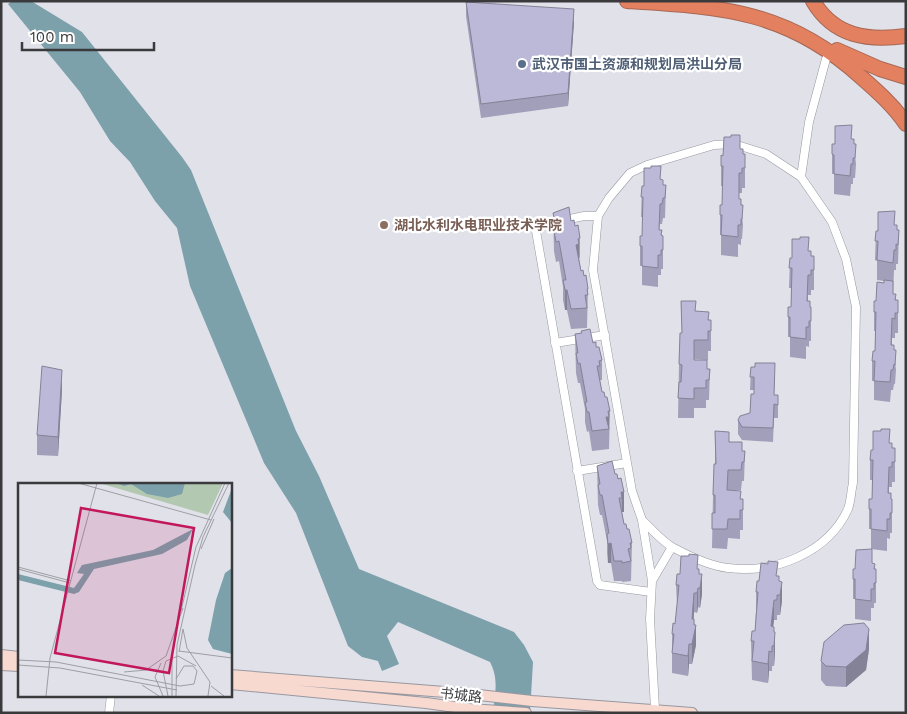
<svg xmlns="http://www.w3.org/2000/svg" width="907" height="714" viewBox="0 0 907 714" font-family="'Work Sans','Noto Sans SC',sans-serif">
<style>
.water{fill:#7ca1ab}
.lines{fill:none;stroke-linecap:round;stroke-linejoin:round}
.street-casing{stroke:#9898a1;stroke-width:9}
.secondary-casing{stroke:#9898a1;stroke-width:12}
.highway-casing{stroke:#a86854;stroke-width:16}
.street{stroke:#fff;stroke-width:8}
.secondary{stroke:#f7d9cf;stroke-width:10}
.highway{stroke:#e38060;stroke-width:14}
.wall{fill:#a19fb9}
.shaded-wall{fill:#838296}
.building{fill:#bbb9d7;stroke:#838296}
.service-dot{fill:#5c6f8a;stroke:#fff;stroke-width:2}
.education-dot{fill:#8d6e63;stroke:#fff;stroke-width:2}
.labels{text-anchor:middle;stroke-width:4.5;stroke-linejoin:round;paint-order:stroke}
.service-label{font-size:14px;font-weight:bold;fill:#4e5e75;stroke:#fff;text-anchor:start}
.education-label{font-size:14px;font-weight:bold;fill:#785e54;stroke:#fff;text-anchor:start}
.street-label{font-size:14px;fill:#3a3a3d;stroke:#fff}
.inset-road{fill:none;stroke:#9e9ea5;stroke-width:1}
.view{fill:#c2185b;fill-opacity:0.15;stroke:#c2185b;stroke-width:2.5}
.inset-edge{fill:none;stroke:#3a3a3d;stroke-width:2.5}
</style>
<rect width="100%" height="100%" fill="#e1e1ea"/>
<path class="water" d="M12,1H31L82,32L182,157L191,170L296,431L319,476L359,569L514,632L524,645L533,662L530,713H493C495,694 499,679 490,662L398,622L387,636L399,664L382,671L378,661L362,657L348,646L296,513L264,463L190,286L177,228L155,201L130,162L110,141L80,92L8,4Z"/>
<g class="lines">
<g class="street-casing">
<path id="street" d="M801,177L809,122L826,59
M598,216H584L541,225L536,231L597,581L600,585L651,592
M555,343L605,335
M577,471L627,463
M642,520C652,529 662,542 674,548C689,556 710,566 728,568C774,574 828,553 848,509C851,501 851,491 853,483L856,307L846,259L832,222L801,177L766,154L734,144L714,145L647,165L630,173L609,198L598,216L593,270L632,491L642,520L652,581L650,619L655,709
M652,581L672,547
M109,713L111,695"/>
</g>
<g class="secondary-casing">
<path id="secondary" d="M1,655L19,657
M1,665L19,666
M230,675L470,694L532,701L692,713
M230,684L426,703L470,709L526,713"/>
</g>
<g class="highway-casing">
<path id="highway" d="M627,1C722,7 787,10 861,77C877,91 894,106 906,124
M813,1C834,37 868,41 906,36
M837,50L880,69L906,77"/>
</g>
<use href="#street" class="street"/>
<use href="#secondary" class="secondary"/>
<use href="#highway" class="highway"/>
</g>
<path class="wall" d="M466,2L574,22L568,106L481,118L466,16Z
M852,139L854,144L856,164L855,178H853V184H851L850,196L834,194V174H832V154L835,144Z
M740,149L743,154H745V188H742V193H739V199L741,205L743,225L742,239H741V245L738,244V257L721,255V235H720V205H722L723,186H721V155L723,156Z
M661,179L663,185H666L665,218H663L662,224H660L659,230L662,235L663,236V269H661V275H658V287L642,285V266H640V246L642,236L643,217H641L642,186H644Z
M553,213L571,221L575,226L580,238V258H579L581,271L588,289L587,328L571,329L567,310H565L563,300V287L559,261L556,262L554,251Z
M895,225L897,230H899L898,264H896V270H894L893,294L896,300H898V333H895V338H892V345L894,350L896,370L895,384H894L893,390H891L890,402L874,400V381H872V361L875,351V331H874V301H876L884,283V281L877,280V261L875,260L876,231H878Z
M809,251L811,256H814V290H811V295H808V301L810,307H811V341H809V347L806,346V359L790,357V337H788V307H791V288H789L790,258H792Z
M681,301L709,320H711V351H708V360L694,359L707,369H710L709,400H706V408H694V418H678L679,364L682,333Z
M575,334L593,343L596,347L602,360V380H600L602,392L605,397L610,411L609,449L592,451L589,431L587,432L585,422V409L580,383H578L576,373Z
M751,367L775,377L774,395H778V418H774L773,442L742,440L738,434V420L750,413L754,394V390H750Z
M62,390L58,456L37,455V435Z
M715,431L742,451H745L744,481H742L741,490H728L741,499H743V530H740V539L728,538L727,549L712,548L713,495L715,464Z
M890,443L892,448H895V482H892V487H889V493L891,499H892V533H890V539L887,538V551L871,549V529H869V499H872V480H870V460L873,450Z
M597,466L615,474L618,479L621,478L624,512H622L624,524L627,529L632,543L631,581L622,582V581H614L611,563H608L607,553V541L602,515H600L598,505Z
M872,563L875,569H876V603H874V608H871V621L855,619V599H853V569H855Z
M698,569L699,574L702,594L700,608L698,607L697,613L694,612V619L696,645L692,664H689L688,676L672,673V634L675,624L677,604L676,585L680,574Z
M778,576L779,581L782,601L780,615H777V620H774L773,626L775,652L774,666H772V671H769L768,683L752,680L751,641L755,631L756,612V592L759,581Z
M869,649L866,670L846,687L826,686L821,680V661Z"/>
<path class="shaded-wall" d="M574,9V22L568,106V93Z
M579,244V264L576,245Z
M565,290H567V310H565Z
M62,370V390L58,456V437Z
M606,417H609V437V429Z
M621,492H624V512H622V498Z
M611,543V563H608V544Z
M702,574V594L700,608V588Z
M782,582V601L780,615V595Z
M698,588V607L697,613V593Z
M694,593V612L692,639V619Z
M774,600V620L771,646V626Z
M694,619V632L696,625V645L692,664V644Z
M774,627V645L775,632V652L774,666Z
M869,629V649L866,670L846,687V667Z
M689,644V664L688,676V656Z
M769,651V671L768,683V664Z"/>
<path class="building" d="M466,2L574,9L568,93L481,104Z
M852,125L851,139H854V144H856L855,158H853V164H851L850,176L834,174V155L832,154V144H835V126Z
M731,135H740V149H743V154H745V168H742V173H739V199H741V205H743L742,219H741V225H738V237L721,235L722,215H720V205H722L723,166H721V155L723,156L724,137H731Z
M651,166H661L660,179L663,180V185H666L665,198H663L662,204H660L659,230H662L661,235L663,236V250H661V255H658V268L642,266V246H640V236H642L643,197H641L642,186H644V168H651Z
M569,207L571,221L574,220L575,226L578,225L580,238L578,239L579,244L576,245L581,271L583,270L584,276L586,275L588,289H587L588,295H585L587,308L571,309L567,290H565L563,280H566L559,241L556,242L554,231H557L553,213Z
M895,211L894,225H897V230H899L898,245L896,244V250H894L893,263L877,260L878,241H875L876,231H878V212Z
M800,237H809L808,251H811V256H814V270H811V275H808L807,301H810V307H811V321H809V327H806V339L790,337V317H788V307H791L792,268H789L790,258H792V239H800Z
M884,280L893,281V294H896L895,300H898V313H895V319L892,318L891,345H894V350H896L895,365L894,364L893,370H891L890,382L874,381L875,361H872L873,351H875L876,312H874V301H876L877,282L884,283Z
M681,301H696L695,311L709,312L708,320H711V331H708V340H694V360H707V369H710L709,380H706V388H694V399L678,398L679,382H681L682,365L679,364L680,333H682Z
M590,329L593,343L596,342V347H599L602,360L599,361L600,366H597L602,392H604L605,397H607L610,411H608L609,417H606L609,429L592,431L589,412H587L585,402H587L580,363L578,364L576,353H578L575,334L582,333L581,331Z
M755,363H775L774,395H778V405L774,404L773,428L742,427L738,420L740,416L750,413L751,394H754V377H750L751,367H755Z
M42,366L62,370L58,437L37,435Z
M881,429H890L889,443H892V448H895V462H892V467H889L888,493H891V499H892V513H890V519H887V531L871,529V509H869V499H872L873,460H870L871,450H873V431H881Z
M715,431L729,432V442H742V451H745L744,462H742L741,470H728L727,490L741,491L740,499H743V510H740V519H728L727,529H712V513H715V495H713L714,464H716Z
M612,461L615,474H617L618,479L621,478L624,492H621L622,498H619L624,524H626L627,529H629L632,543H630L631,548L628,549L631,561L622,563V561H614L611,543L608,544L607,534L609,533L602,495H600L598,485L600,484L597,466Z
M872,549V563L875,564L874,569H876V583H874V589H871V601L855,599V579H853V569H855L856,550Z
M689,554L698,555L697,569H699V574H702L700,588H698L697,593H694L692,619H694V625H696L692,644H689L688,656L672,653L674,634H672L673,623L675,624L679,585H676L677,574H680L681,556H689Z
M768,561L778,562L776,576H779V581L782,582L780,595H777V600H774L771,626L774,627V632H775L774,646H772V652L769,651L768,664L752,661L754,641H751L752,631H755L758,592H756L757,581H759L761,563L768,564Z
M864,623L869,629L866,650L846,667L826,666L821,661L824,642L844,625Z"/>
<circle class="service-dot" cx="522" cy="64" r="5"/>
<circle class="education-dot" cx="384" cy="225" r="5"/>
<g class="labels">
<g class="service-label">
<text x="532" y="69">武汉市国土资源和规划局洪山分局</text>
</g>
<g class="education-label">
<text x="394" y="230">湖北水利水电职业技术学院</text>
</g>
<g class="street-label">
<text transform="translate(461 695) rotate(6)" y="5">书城路</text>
</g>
</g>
<g transform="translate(18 483)">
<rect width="214" height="214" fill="#e1e1ea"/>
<path d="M81,0H205L190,32Z" fill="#b3c8b0"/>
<path d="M98,0H167L164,11L150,15L129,11L113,1L106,3ZM214,5V40L205,29ZM175,46L169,57L144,71L76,86L61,109L56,111L0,97V91L56,105L66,91L59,90L64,82L135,67ZM214,76V171L195,166L190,157L198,117L207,90L214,85Z" fill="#7ca1ab"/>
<path class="inset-road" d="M60,0L193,37M183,66L196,36M0,84L53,98M0,86L52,100M163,128L178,64L207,0M165,146L169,165L192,199L190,213M161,168L214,175M161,169L165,146M0,177L38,179L162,203L176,201L179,188L175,183H166L158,196M143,180L137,194L145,213M0,182L42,185L159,207M106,189L128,187L148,173L165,125M124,202L141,213M193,203L206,213M28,213L32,175L79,0M150,213L145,188L148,178L160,173L178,183M154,213V172L158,149M158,213L159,162L177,82L185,54L211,0"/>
<path class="view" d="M63,25L176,45L151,190L37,170Z"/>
<rect width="214" height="214" class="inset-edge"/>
</g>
<rect width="907" height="714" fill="none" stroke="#3a3a3d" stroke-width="5"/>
<path d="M22 42v8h132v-8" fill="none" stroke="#3a3a3d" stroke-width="2.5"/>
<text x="30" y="42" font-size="15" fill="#3a3a3d" stroke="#ffffff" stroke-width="4" paint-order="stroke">100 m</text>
</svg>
